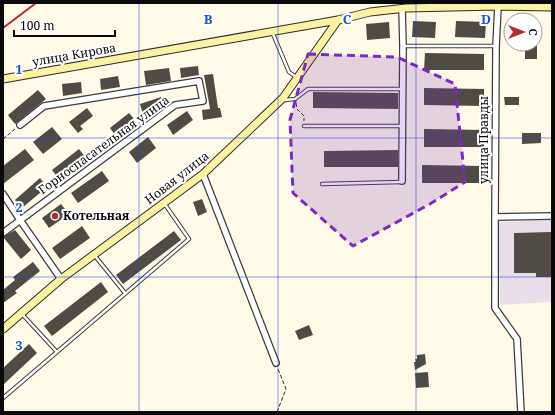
<svg xmlns="http://www.w3.org/2000/svg" width="555" height="415" viewBox="0 0 555 415" font-family="'Noto Serif',serif">
<style>
.industrial{fill:#e8dde9}
.building{fill:#514b46}
.lines{fill:none;stroke-linecap:round;stroke-linejoin:round}
.service-casing{stroke:#3c3c3c;stroke-width:4.5}
.minor-casing{stroke:#3c3c3c;stroke-width:8}
.secondary-casing{stroke:#2b2b2b;stroke-width:9}
.path{stroke:#2b2b2b;stroke-width:1;stroke-dasharray:4 2;stroke-linecap:butt}
.service{stroke:#fff;stroke-width:2.5}
.minor{stroke:#fff;stroke-width:5.5}
.secondary{stroke:#fcf2a4;stroke-width:7}
.rail{stroke:#b2292f;stroke-width:2}
.marked{fill:#7b2cbf;fill-opacity:0.2;stroke:#7b2cbf;stroke-width:3;stroke-dasharray:8 5;stroke-linejoin:round}
.grid{fill:none;stroke:#1d4ed8;stroke-width:1;stroke-opacity:0.55}
.poi-dot{fill:#b2292f;stroke:#fff;stroke-width:1.5}
.labels{text-anchor:middle;stroke-width:4;stroke-linejoin:round;paint-order:stroke}
.street-label{font-size:12px;fill:#090909;stroke:#fff}
.poi-label{font-size:12px;font-weight:bold;fill:#090909;stroke:#fff;text-anchor:start}
.grid-label{font-size:13px;text-anchor:middle;font-weight:bold;fill:#1d4ed8;stroke:#fff;stroke-width:4;stroke-linejoin:round;paint-order:stroke}
</style>
<rect width="100%" height="100%" fill="#fefae7"/>
<path class="industrial" d="M552,220V302L500,305L498,222Z"/>
<path class="building" d="M413,21L436,22L435,38L412,37Z
M456,21L486,22L485,38L455,37Z
M389,22L390,38L367,40L366,24Z
M525,44H537V59H525Z
M425,53L484,54V70H424Z
M198,66L199,75L181,78L180,68Z
M169,68L171,81L146,85L144,71Z
M213,74L218,108H220L222,117L203,120L202,110L210,109L204,75Z
M118,76L120,87L101,90L100,79Z
M81,82L82,93L63,96L62,84Z
M424,88L484,89V106L424,105Z
M38,90L46,99L15,124L8,115Z
M313,92L398,93V109L313,108Z
M161,97L164,107L143,114L140,104Z
M504,97H519V105H505Z
M87,108L93,116L80,126L83,129L78,133L69,122Z
M187,111L193,120L173,135L167,125Z
M129,113L135,120L115,135L110,128Z
M52,127L62,139L43,154L33,142Z
M424,129L484,130V147H424Z
M522,133H541V143L522,144Z
M148,137L156,148L137,163L129,152Z
M25,149L34,160L3,184V166Z
M79,149L86,158L59,179L52,170Z
M398,150V167H324V151Z
M422,165L482,166V183H422Z
M102,171L109,181L78,203L71,193Z
M40,178L47,187L22,208L15,200Z
M202,199L207,212L198,216L193,202Z
M61,204L69,214L49,228L42,218Z
M82,226L90,238L60,259L52,248Z
M15,230L31,250L21,259L3,237Z
M174,231L181,240L123,284L116,275Z
M551,232V277H536V273H514V233Z
M33,262L40,271L15,291L17,293L3,303V290L15,280L13,277Z
M101,282L108,292L52,336L44,326Z
M309,325L313,335L299,340L295,331Z
M29,344L37,353L3,385V368Z
M425,354L426,364L415,370L414,362H416L415,359H417V355Z
M428,372L429,387L416,388L415,373Z"/>
<g class="lines">
<g class="service-casing">
<path id="service" d="M273,34L289,72L296,77
M404,46H495
M284,98L285,100L295,99L308,89H402
M304,126H402
M322,184L401,182
M95,256L125,293
M22,314L57,352
M3,398L57,352L189,239L164,203"/>
</g>
<g class="minor-casing">
<path id="minor" d="M498,6L496,46L495,217L552,216
M402,8L403,46L402,181
M203,174L276,363
M3,194L20,220L61,279
M495,217V308L517,339L521,412
M3,233L175,105L203,101L199,81L44,106L20,125"/>
</g>
<g class="secondary-casing">
<path id="secondary" d="M3,79L338,20L370,12L406,8L498,6L552,7
M3,329L61,279L203,174L283,98L338,20"/>
</g>
<path class="path" d="M296,103L297,109L304,116V121
M3,139L15,129
M277,412L286,389L278,369"/>
<use href="#service" class="service"/>
<use href="#minor" class="minor"/>
<use href="#secondary" class="secondary"/>
<path class="rail" d="M3,28L36,3"/>
</g>
<path class="marked" d="M308,54L397,57L455,84L465,182L430,204L353,246L293,193L290,120Z"/>
<path class="grid" d="M139,3V412M278,3V412M416,3V412M3,138H552M3,277H552"/>
<circle class="poi-dot" cx="55" cy="216" r="4"/>
<g class="labels">
<g class="street-label">
<text transform="translate(74 55) rotate(-10)" y="4">улица Кирова</text>
<text transform="translate(484 140) rotate(-90)" y="4">улица Правды</text>
<text transform="translate(104 145) rotate(-36)" y="4">Горноспасательная улица</text>
<text transform="translate(177 178) rotate(-38)" y="4">Новая улица</text>
</g>
<g class="poi-label">
<text x="63" y="220">Котельная</text>
</g>
</g>
<g class="grid-label">
<text x="208" y="24">B</text>
<text x="347" y="24">C</text>
<text x="486" y="24">D</text>
<text x="19" y="74">1</text>
<text x="19" y="212">2</text>
<text x="19" y="350">3</text>
</g>
<rect width="555" height="415" fill="none" stroke="#090909" stroke-width="8"/>
<g transform="translate(523 32) rotate(90)"><circle r="19" fill="#ffffff" stroke="#9d9d9d"/>
<path d="M0-3L7 15L0 10L-7 15Z" fill="#b2292f"/>
<text y="-6" font-size="11" font-weight="bold" text-anchor="middle" fill="#090909">С</text>
</g>
<path d="M14 30v6h101v-6" fill="none" stroke="#090909" stroke-width="2"/>
<text x="20" y="30" font-size="12" fill="#090909" stroke="#ffffff" stroke-width="3" paint-order="stroke">100 m</text>
</svg>
